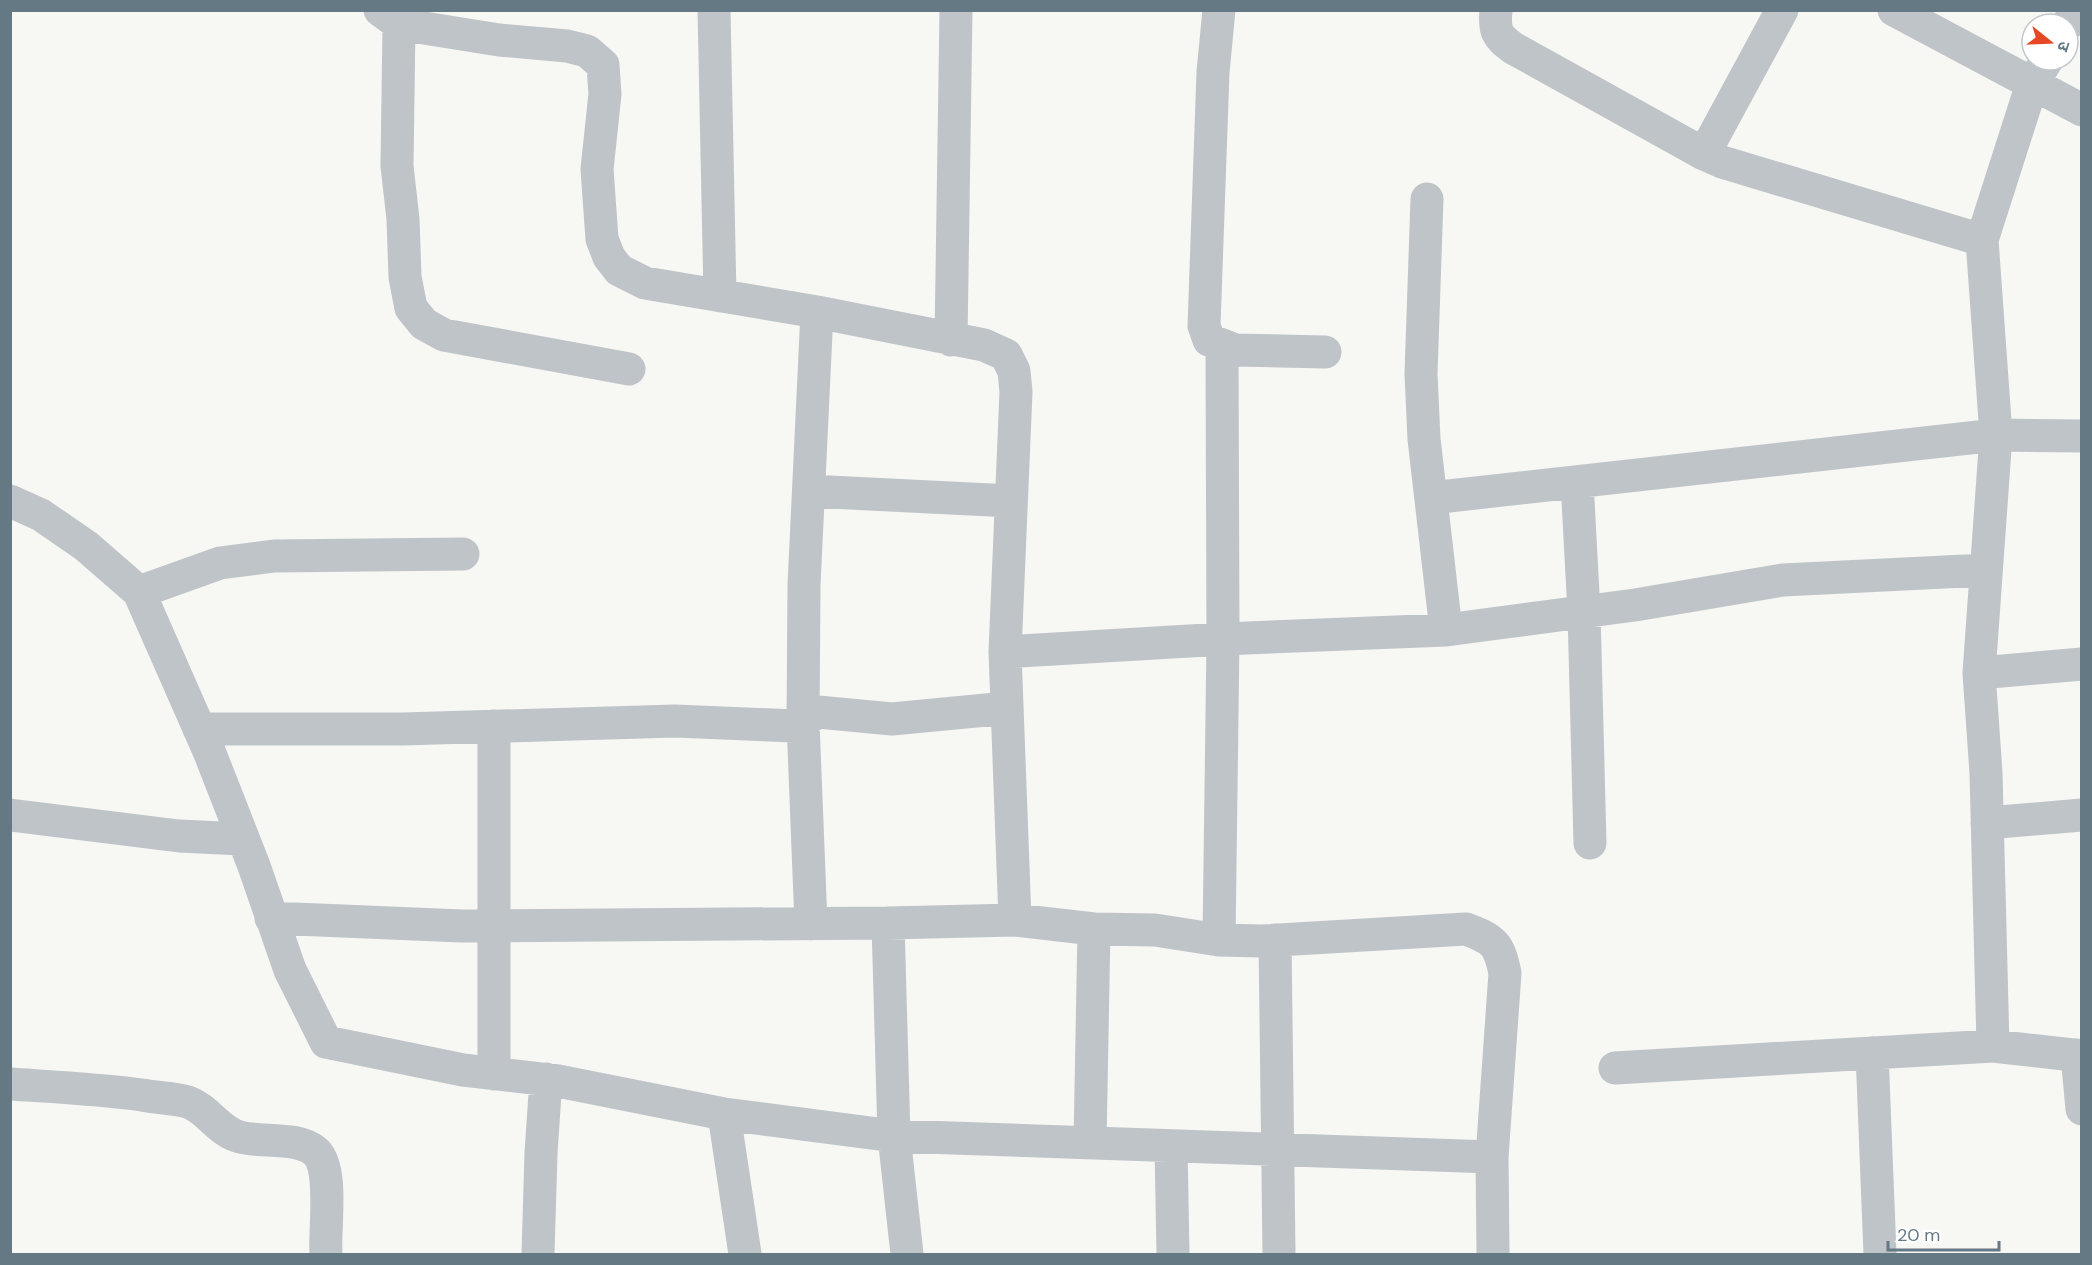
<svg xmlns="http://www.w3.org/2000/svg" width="2092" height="1265" viewBox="0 0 2092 1265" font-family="'DM Sans','Noto Sans Devanagari',sans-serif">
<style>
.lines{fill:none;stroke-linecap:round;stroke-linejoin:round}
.street{stroke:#bfc4c8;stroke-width:33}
</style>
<rect width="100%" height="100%" fill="#f7f7f4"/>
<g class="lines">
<path class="street" d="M380,10L399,24L499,40L567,46L587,51L603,65L605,94L597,169L602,239L609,257L619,270L645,283L817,312L984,345L1006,355L1014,371L1016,392L1005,652L1015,920
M714,10L720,296
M1219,10L1213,72L1204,326L1209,340L1235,350L1325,352
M1496,10C1494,32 1497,36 1513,48L1704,154L1722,162L1982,240L1996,435L2082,436
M1894,10L2082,110
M399,24L397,166L403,219L405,277L411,308L424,324L444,335L629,369
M2068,24L2076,10
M1704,154L1782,10
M1427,199L1421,374L1424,439L1446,630
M1982,240L2032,84L2047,60
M951,340L956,10
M1577,482L1584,612L1590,843
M809,491L1011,501
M1431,498L1996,435L1979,673L1986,773L1993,1046
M10,501L41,515L86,546L139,592L209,751L254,866L290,970L326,1042L463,1070L558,1081L724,1114L894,1136L1492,1157
M139,592L220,563L274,556L463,554
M1005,652L1223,639L1446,630L1635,605L1783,580L1985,570
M1979,673L2082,664
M199,729H403L675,721L795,726L818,712L892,719L1007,708
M10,815L179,836L243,839
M1987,823L2082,815
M271,918L462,926L888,923L1015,920L1094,929L1155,930L1219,940L1262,941L1466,929C1493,939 1499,943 1505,973L1492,1157L1493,1254
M888,923L894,1136L907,1254
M811,924L803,722L804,585L817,312
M1219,940L1223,639L1222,346
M1275,940L1279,1254
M1872,1053L1880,1254
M2077,1055L2082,1109
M1615,1068L1993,1046L2082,1056
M494,1074V726
M10,1084C55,1087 99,1089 142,1095C157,1098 173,1098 188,1102C208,1109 219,1132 240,1137C261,1143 299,1136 316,1152C334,1169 324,1230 326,1254
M724,1114L745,1254
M1090,1143L1094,929
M1171,1146L1173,1254
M538,1254L541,1153L546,1079"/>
</g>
<rect width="2092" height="1265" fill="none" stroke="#657985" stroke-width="24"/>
<g transform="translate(2050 42) rotate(108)"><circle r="28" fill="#ffffff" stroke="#c1c9ce" stroke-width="1.5"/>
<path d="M0-4.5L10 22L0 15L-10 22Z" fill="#e64725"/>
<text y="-9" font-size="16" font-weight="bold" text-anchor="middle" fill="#657985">उ</text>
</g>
<path d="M1888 1241v9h111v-9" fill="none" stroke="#657985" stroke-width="3"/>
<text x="1897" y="1241" font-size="18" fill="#657985" stroke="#ffffff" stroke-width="4.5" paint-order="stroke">20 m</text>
</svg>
